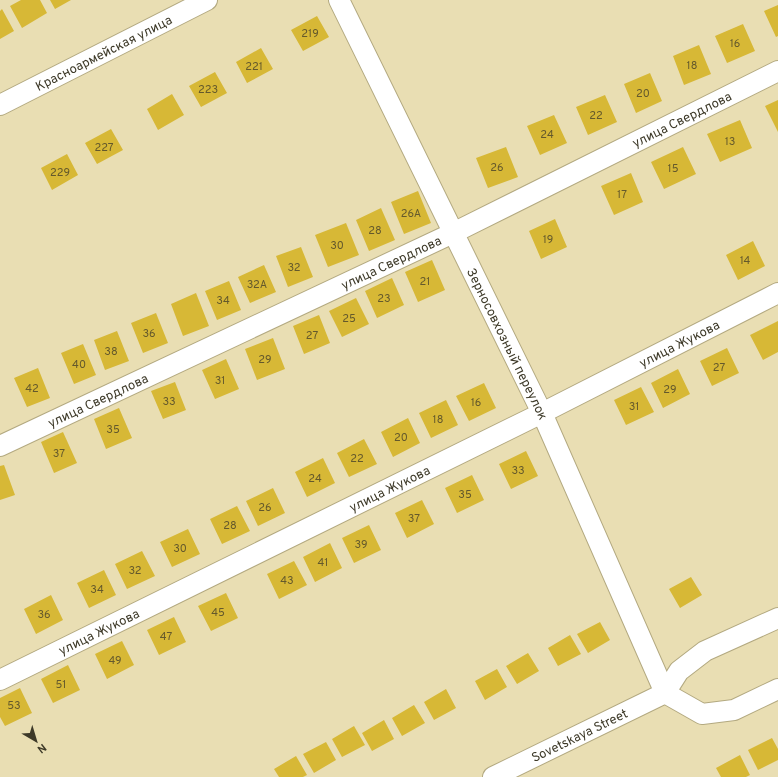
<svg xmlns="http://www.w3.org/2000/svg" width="778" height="777" viewBox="0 0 778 777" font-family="Overpass,sans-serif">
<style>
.building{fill:#d7b836}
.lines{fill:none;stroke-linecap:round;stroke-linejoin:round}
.minor-casing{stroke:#b3a980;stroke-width:22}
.minor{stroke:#fff;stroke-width:20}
.labels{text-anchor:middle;stroke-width:3;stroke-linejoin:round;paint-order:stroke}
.number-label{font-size:11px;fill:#64592c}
.street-label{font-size:13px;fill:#3d3928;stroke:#e9deb3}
</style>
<rect width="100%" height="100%" fill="#e9deb3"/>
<path class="building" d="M21,0H40L47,13L22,28L10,6Z
M50,0H71L55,9Z
M778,5V36L776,37L764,11Z
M2,9L14,31L0,39V11Z
M317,16L329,37L303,51L291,30Z
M743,24L755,51L727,63L715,36Z
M699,45L711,74L684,85L673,56Z
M261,48L273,69L247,83L236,62Z
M215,72L227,93L201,107L189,86Z
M650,73L662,101L636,113L624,84Z
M172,94L184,115L158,130L147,109Z
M605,95L617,122L588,135L576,107Z
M778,100V132L765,106Z
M554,115L567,143L540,155L527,126Z
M740,120L752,148L720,162L707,134Z
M111,129L123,150L97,164L85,143Z
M506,147L518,177L488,188L476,158Z
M683,147L696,174L664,189L651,162Z
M67,154L78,175L52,190L41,168Z
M631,173L643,202L614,215L601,186Z
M418,191L431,223L404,234L391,202Z
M381,208L395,240L369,251L356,220Z
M555,219L567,247L541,259L529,231Z
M346,223L359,255L328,267L315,235Z
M753,241L765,266L738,280L726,255Z
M301,247L313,277L288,287L276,256Z
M432,260L445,290L418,302L405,272Z
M264,265L276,292L250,303L238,277Z
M392,278L404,305L377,318L365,291Z
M229,281L241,310L217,320L205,291Z
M196,293L209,326L183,336L171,304Z
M356,298L369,324L342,337L329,311Z
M156,313L168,343L143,353L131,323Z
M319,315L330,343L304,354L293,326Z
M778,321V352L763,360L750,335Z
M117,331L129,361L105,370L94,340Z
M273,338L285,369L257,380L245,349Z
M83,344L96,375L74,384L61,353Z
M727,348L739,373L712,386L700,361Z
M226,359L239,389L215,399L202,370Z
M38,368L50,398L27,407L14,378Z
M678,369L690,394L663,408L651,383Z
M175,382L186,410L163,419L151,391Z
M484,383L496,408L469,421L456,396Z
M641,387L654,412L626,425L614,400Z
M446,400L458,425L431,438L419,413Z
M119,408L132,438L106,449L94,419Z
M408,418L420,443L393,457L381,432Z
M63,432L77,463L54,473L41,442Z
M364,439L377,464L349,477L337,453Z
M526,451L538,476L511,489L499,464Z
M323,458L335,483L307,497L295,472Z
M4,465L15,495L0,500V466Z
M472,475L484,500L457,513L445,488Z
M273,488L285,513L258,526L246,501Z
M422,500L434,524L407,538L395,513Z
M237,506L250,531L222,544L210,519Z
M369,525L381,550L354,563L342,538Z
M188,529L200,554L172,567L160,542Z
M330,543L342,568L315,582L303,557Z
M142,551L155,576L127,589L115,564Z
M294,561L307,585L279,599L267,574Z
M104,570L116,595L89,608L77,583Z
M691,577L702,595L680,608L669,589Z
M226,593L238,618L211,631L198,606Z
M51,595L63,620L36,634L24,609Z
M174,617L186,642L159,655L147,630Z
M600,622L610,640L588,653L577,634Z
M570,635L581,654L558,666L548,648Z
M122,641L134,665L107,679L95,654Z
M528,653L539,671L517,684L506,666Z
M68,665L80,690L53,703L41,679Z
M497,669L507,687L485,700L475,681Z
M20,688L32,713L5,726L0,717V698Z
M446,689L456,708L434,720L424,702Z
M414,705L425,723L402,736L392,718Z
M384,720L394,739L372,751L362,733Z
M354,726L365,745L342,757L332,739Z
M772,738L778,749V760L758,770L748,750Z
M326,742L336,760L314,773L303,754Z
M740,755L750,775L746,777H721L716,768Z
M296,756L307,775L303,777H279L274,769Z"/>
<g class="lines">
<g class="minor-casing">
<g id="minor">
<path id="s1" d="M339,0L542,413L665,693"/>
<path id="s2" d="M0,105L207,0"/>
<path id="s3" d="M0,446L453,233L778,71"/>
<path id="s4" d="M0,680L542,413L778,293"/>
<path d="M665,693L679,671L705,651L778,618"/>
<path id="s5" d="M493,777L665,693L702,714L734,710L778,689"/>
</g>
</g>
<use href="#minor" class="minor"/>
</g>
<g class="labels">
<g class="number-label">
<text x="310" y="37">219</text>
<text x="735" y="47">16</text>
<text x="692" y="69">18</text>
<text x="254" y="70">221</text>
<text x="208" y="93">223</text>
<text x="643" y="97">20</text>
<text x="596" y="119">22</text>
<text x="547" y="138">24</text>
<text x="730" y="145">13</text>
<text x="104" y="151">227</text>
<text x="497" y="171">26</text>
<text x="673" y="172">15</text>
<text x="60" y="176">229</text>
<text x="622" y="198">17</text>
<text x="411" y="217">26А</text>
<text x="375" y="234">28</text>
<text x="548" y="243">19</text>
<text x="337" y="249">30</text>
<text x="745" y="264">14</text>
<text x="294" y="271">32</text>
<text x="425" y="285">21</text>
<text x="257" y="288">32А</text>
<text x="384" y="302">23</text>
<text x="223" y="304">34</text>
<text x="349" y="322">25</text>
<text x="149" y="337">36</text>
<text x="312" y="339">27</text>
<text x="111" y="355">38</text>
<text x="265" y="363">29</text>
<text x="79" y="368">40</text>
<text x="719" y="371">27</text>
<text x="220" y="384">31</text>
<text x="32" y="392">42</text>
<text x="670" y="393">29</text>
<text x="169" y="405">33</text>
<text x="476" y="406">16</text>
<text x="634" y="410">31</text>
<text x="438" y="423">18</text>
<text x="113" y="433">35</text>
<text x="401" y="441">20</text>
<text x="59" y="457">37</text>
<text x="357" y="462">22</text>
<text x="518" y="474">33</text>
<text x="315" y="482">24</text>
<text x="465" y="498">35</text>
<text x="265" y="511">26</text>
<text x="414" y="522">37</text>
<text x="230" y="529">28</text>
<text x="361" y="548">39</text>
<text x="180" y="552">30</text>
<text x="323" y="566">41</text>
<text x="135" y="574">32</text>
<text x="287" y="584">43</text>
<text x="97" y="593">34</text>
<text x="218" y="616">45</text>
<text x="44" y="618">36</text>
<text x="166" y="640">47</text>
<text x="115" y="664">49</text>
<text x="61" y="688">51</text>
<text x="14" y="709">53</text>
</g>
<g class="street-label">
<text dy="5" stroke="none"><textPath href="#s2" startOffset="116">Красноармейская улица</textPath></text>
<text dy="5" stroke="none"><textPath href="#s3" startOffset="756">улица Свердлова</textPath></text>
<text dy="5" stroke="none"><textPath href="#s3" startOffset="432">улица Свердлова</textPath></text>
<text dy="5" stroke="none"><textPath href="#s4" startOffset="758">улица Жукова</textPath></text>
<text dy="5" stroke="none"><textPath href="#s1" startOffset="383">Зерносовхозный переулок</textPath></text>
<text dy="5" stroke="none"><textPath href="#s3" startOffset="108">улица Свердлова</textPath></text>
<text dy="5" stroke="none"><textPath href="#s4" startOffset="434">улица Жукова</textPath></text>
<text dy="5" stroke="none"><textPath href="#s4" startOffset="110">улица Жукова</textPath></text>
<text dy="5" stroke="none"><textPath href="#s5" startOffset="96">Sovetskaya Street</textPath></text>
</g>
</g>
<g transform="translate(36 741) rotate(142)" stroke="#e9deb3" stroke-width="3" paint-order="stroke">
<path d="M0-3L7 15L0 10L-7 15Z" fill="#3d3928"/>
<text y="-6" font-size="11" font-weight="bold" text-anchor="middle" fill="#3d3928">N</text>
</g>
</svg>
